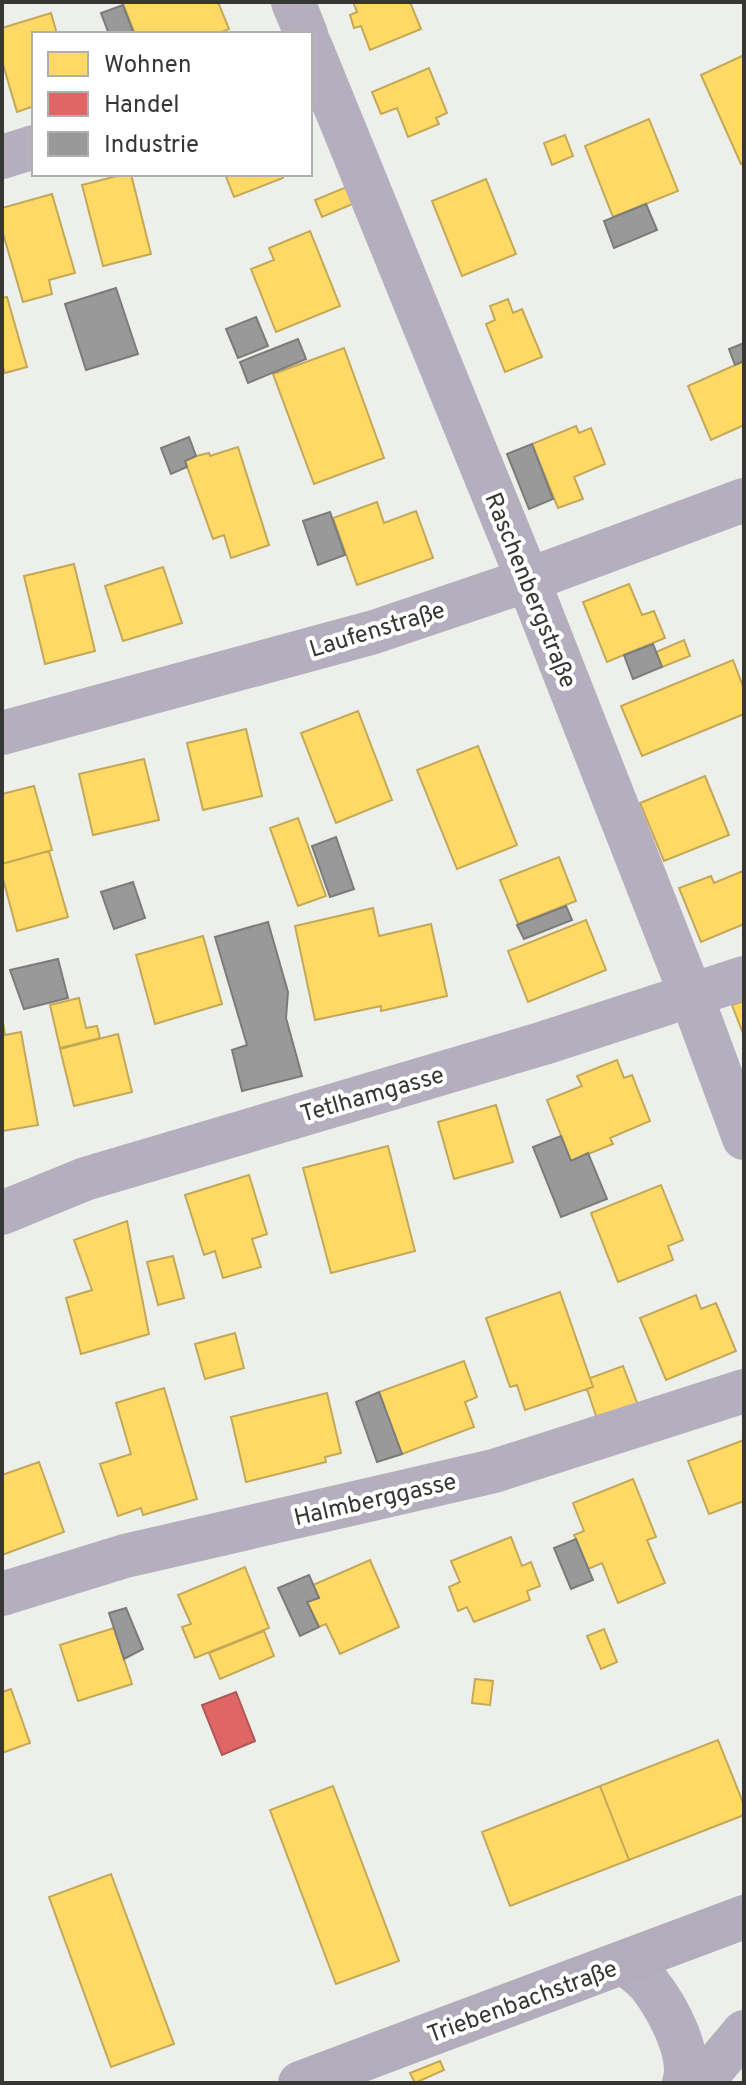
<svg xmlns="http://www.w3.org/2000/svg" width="746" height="2085" viewBox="0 0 746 2085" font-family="Overpass,sans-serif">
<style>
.homes{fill:#ffd966;stroke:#c3a857;stroke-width:2}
.shops{fill:#e06666;stroke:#ad5857;stroke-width:2}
.industry{fill:#999;stroke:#7b7c7a;stroke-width:2}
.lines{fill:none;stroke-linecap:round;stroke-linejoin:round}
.street{stroke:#b4aebe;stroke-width:44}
.secondary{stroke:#b2acbc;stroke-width:44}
.labels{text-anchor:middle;stroke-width:8;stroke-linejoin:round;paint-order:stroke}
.street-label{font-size:24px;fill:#363733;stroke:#fff}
</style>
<rect width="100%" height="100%" fill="#edefea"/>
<path class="homes" d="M122,2H218L229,29L217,34H135Z
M353,2H410L421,29L370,50L361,26L354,28L350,15L357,12Z
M51,13L57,34H34V106L17,112L2,61V28Z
M744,55V163L741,164L701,75Z
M429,68L447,113L436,118L439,124L408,137L397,108L381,114L372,92Z
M649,119L678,191L613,217L585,146Z
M565,135L573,156L552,165L544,143Z
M125,174H131L151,254L103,266L82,185Z
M225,174H282L283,178L234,197Z
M486,179L516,254L462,276L432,201Z
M349,186L355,203L322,217L315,200Z
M52,194L75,273L49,280L52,294L23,302L2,230V208Z
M310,231L340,306L276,332L251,269L274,260L269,248Z
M7,297L27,367L5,373L2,365V298Z
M508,299L513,313L522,309L542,357L505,372L486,324L495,320L490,306Z
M344,348L384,458L314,484L273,374Z
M744,361V425L711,440L688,386Z
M576,426L579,433L591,428L605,464L574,477L583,499L558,508L532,444Z
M238,447L269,545L231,558L224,535L213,539L185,461L196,456L209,453L210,456Z
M377,502L384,523L416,511L433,558L357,585L333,518Z
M74,564L95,651L45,664L24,576Z
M163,567L182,623L123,641L105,586Z
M629,584L642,615L654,611L665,638L607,662L583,602Z
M684,640L690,656L662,667L656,652Z
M733,660L744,689V714L642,756L621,706Z
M358,711L392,800L336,823L301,733Z
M246,729L262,796L203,810L187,743Z
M478,746L517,845L457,869L417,770Z
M144,759L159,820L93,835L79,774Z
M705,776L729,835L664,861L640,803Z
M34,786L52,850L2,864V794Z
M298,818L326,896L298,906L270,828Z
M49,851L68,917L17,931L2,875V864Z
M559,857L576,901L518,924L500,880Z
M743,871L744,924L701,942L679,888L711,876L714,883Z
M373,908L379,936L431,924L447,996L381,1011V1006L315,1020L295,926Z
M586,920L606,970L528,1002L508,951Z
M203,936L222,1004L155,1024L136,955Z
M79,998L86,1028L97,1026L100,1038L60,1048L50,1005Z
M744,1001V1036L732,1005Z
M2,1016L5,1035L21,1032L38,1125L2,1131Z
M118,1034L132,1092L74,1106L60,1049Z
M617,1060L624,1078L632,1075L650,1121L610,1138L613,1144L571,1161L547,1100L582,1086L577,1076Z
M496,1105L513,1162L454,1179L438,1122Z
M388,1146L415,1251L331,1273L303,1168Z
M249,1175L267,1234L252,1239L261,1267L223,1278L215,1251L204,1255L185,1195Z
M661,1185L683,1240L668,1246L673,1260L618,1282L591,1213Z
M127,1221L149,1334L81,1354L66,1298L92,1290L74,1240Z
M173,1256L184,1298L158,1305L147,1262Z
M560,1292L593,1387L525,1410L517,1385L510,1387L486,1318Z
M696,1295L701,1309L716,1303L736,1351L666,1380L640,1318Z
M235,1333L244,1368L205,1379L195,1344Z
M464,1361L477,1397L465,1402L474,1427L402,1454L379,1392Z
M623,1366L639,1408L598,1422L587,1389L593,1387L590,1378Z
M164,1388L197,1499L143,1515L141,1508L118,1516L100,1464L131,1454L116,1403Z
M327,1393L341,1453L325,1457L326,1462L246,1482L231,1417Z
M744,1440V1501L709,1514L688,1461Z
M39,1462L64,1532L2,1555V1475Z
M633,1479L656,1537L647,1540L665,1583L618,1603L602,1563L588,1569L574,1535L584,1531L573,1503Z
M511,1537L522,1566L531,1562L540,1586L527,1591L530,1600L474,1622L467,1607L458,1611L449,1587L460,1582L451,1561Z
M370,1560L399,1627L340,1654L326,1624L319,1627L307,1602L319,1598L313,1585Z
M245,1567L269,1628L195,1658L182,1627L191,1624L178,1595Z
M114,1628L132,1684L78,1701L60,1645Z
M604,1629L617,1662L601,1669L587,1636Z
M264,1631L274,1656L220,1679L209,1653Z
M475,1679L493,1681L490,1705L472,1703Z
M11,1689L30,1743L2,1753V1692Z
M718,1740L744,1805V1815L629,1860L600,1786Z
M333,1786L399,1961L336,1984L270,1810Z
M600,1786L629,1860L510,1906L482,1832Z
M111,1874L174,2044L111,2067L49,1897Z
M440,2061L444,2070L415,2083L410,2073Z"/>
<path class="shops" d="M236,1692L255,1741L222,1755L202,1705Z"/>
<path class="industry" d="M123,5L134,34H109L101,13Z
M646,204L657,230L614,248L604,221Z
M116,288L138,354L86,370L65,304Z
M256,317L268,346L238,358L226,329Z
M298,339L306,359L248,383L240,362Z
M744,343V361L735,365L729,349Z
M189,437L196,456L185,461L187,467L171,474L161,448Z
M532,444L553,499L529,509L507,454Z
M330,512L345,555L318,565L303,521Z
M653,644L662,667L633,679L624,655Z
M336,837L354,889L330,897L312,846Z
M133,882L145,918L114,929L101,892Z
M566,906L572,920L524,939L517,925Z
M268,922L288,992L286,1018L302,1076L242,1091L232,1050L247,1045L215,937Z
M58,959L68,998L24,1009L10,970Z
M561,1136L571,1161L588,1153L607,1199L561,1217L533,1147Z
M379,1392L402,1454L377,1462L356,1402Z
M576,1539L593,1580L571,1589L554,1548Z
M309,1575L319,1598L307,1602L319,1627L300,1636L278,1588Z
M126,1608L143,1649L124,1659L109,1613Z"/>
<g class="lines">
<path class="street" d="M293,2L306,34
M310,45L528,580L691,995L744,1138
M2,157L34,147
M2,733L374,632L528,580L744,500
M2,1213L85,1179L544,1043L744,978
M2,1594L125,1556L494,1471L744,1391
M625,1963C633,1970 642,1976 649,1984C667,2007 693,2054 684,2083
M701,2083L744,2032"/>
<path class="secondary" d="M300,2083L744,1917"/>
</g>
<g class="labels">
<g class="street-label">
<text transform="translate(531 590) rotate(68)" y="8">Raschenbergstraße</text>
<text transform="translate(377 629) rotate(-17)" y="8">Laufenstraße</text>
<text transform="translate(372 1094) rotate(-16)" y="8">Tetlhamgasse</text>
<text transform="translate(375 1499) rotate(-13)" y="8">Halmberggasse</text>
<text transform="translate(522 2001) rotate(-20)" y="8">Triebenbachstraße</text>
</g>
</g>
<rect width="746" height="2085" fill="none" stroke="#363733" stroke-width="8"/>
<rect x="32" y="32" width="280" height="144" fill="#ffffff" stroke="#afafad" stroke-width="2"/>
<rect x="48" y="52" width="40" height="24" fill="#ffd966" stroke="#afafad" stroke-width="2"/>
<text x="104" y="72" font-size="24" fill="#363733">Wohnen</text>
<rect x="48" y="92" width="40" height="24" fill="#e06666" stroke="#afafad" stroke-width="2"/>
<text x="104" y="112" font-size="24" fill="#363733">Handel</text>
<rect x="48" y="132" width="40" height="24" fill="#999999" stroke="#afafad" stroke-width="2"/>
<text x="104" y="152" font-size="24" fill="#363733">Industrie</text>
</svg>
